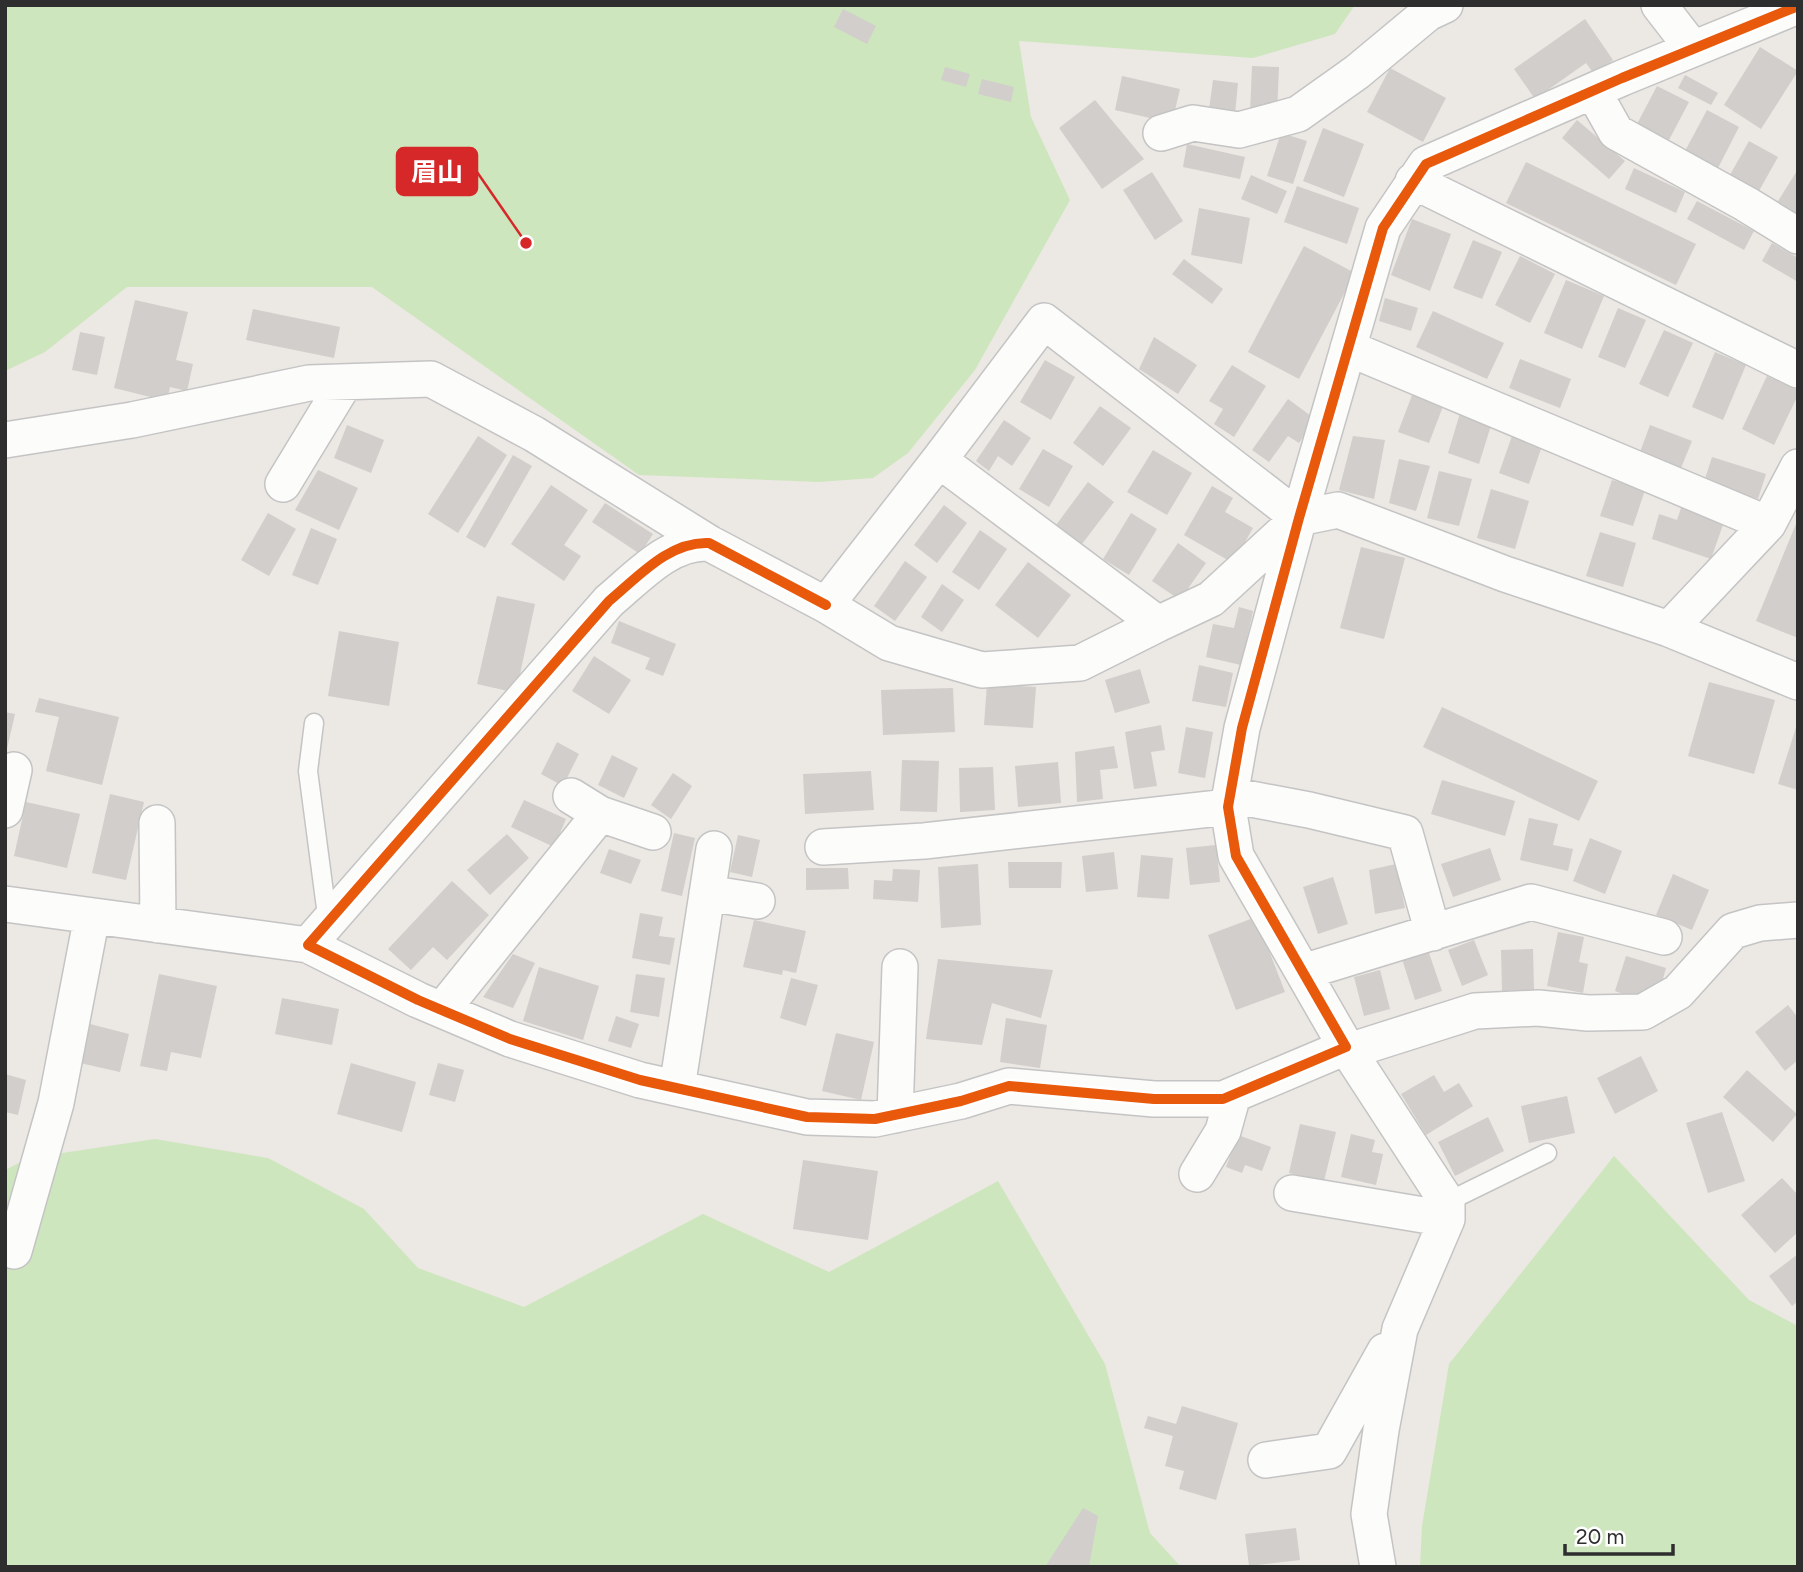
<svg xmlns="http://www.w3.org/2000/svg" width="1803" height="1572" viewBox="0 0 1803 1572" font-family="Figtree,'Noto Sans JP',sans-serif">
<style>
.green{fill:#cee6be}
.building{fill:#d1cecb}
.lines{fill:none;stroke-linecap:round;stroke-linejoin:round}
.lane-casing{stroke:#c5c4c5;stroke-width:21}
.street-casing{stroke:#c5c4c5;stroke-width:38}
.lane{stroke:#fcfcfb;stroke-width:18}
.street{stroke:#fcfcfb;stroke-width:35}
.cycleway-casing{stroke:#fff;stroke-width:15}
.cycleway{stroke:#e8590c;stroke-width:10}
.leader{fill:none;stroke:#d62828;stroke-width:2.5}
.callout-dot{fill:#d62828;stroke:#fff;stroke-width:2.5}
.callout{fill:#d62828;stroke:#d62828;stroke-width:2.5}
.callout-label{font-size:26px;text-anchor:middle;font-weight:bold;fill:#fff}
</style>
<rect width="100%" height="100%" fill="#ece8e4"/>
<path class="green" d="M5,5H1355L1335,34L1253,58L1019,41L1031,117L1070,200L975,370L908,453L873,478L819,482L639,475L372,287H127L45,352L5,371Z
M155,1139L268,1158L364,1209L418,1268L524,1307L703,1214L829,1272L998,1181L1105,1364L1150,1533L1181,1567H5V1170L29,1158Z
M1614,1156L1749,1300L1798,1326V1567H1420L1422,1526L1449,1364Z"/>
<path class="building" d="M843,9L876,26L867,44L834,27Z
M1585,19L1613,60L1594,74L1586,63L1535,99L1514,69Z
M1760,47L1798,71L1761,129L1724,105Z
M1252,66L1279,67L1277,113L1250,112Z
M945,67L970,74L966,87L941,80Z
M1390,68L1446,98L1423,142L1367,112Z
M1685,75L1718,93L1711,105L1678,88Z
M1122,76L1180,89L1172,123L1115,110Z
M982,79L1014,87L1011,102L978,94Z
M1213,80L1238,83L1235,114L1209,110Z
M1657,86L1689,102L1669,140L1637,124Z
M1095,100L1144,159L1102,189L1059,128Z
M1707,110L1739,127L1717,170L1684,153Z
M1577,120L1625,161L1609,179L1562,138Z
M1323,128L1364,144L1344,197L1303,181Z
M1281,133L1307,141L1293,184L1267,176Z
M1749,141L1778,157L1755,198L1726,182Z
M1187,144L1245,157L1240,179L1183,167Z
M1526,162L1696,244L1676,285L1506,203Z
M1634,168L1685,192L1676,213L1625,189Z
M1798,169V221L1775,206Z
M1152,172L1183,221L1155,240L1123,190Z
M1251,175L1287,191L1277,214L1241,199Z
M1297,186L1359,208L1347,244L1284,222Z
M1697,201L1754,231L1744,250L1687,219Z
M1199,208L1250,218L1242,264L1191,255Z
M1412,219L1451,234L1430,291L1391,275Z
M1473,240L1502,252L1482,299L1453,288Z
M1772,243L1798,258V282L1762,261Z
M1304,246L1355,273L1299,379L1248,352Z
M1520,256L1555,274L1530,323L1495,305Z
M1184,259L1223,289L1212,304L1172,274Z
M1566,280L1604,296L1582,349L1544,333Z
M1385,298L1418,308L1411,331L1379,321Z
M135,300L188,312L176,360L193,364L187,391L170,387L167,401L114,388Z
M1618,308L1646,320L1625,368L1598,357Z
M253,309L340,327L334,358L246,340Z
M1433,311L1504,343L1487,379L1416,347Z
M1664,330L1693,343L1668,397L1639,384Z
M80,332L105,337L97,375L72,370Z
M1154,337L1197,365L1178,394L1139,369Z
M1715,352L1746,365L1723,420L1692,407Z
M1520,359L1571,379L1560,408L1509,388Z
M1045,360L1075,377L1051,420L1020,402Z
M1232,365L1266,386L1234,437L1214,424L1223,409L1209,401Z
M1767,376L1798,390V395L1774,445L1742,429Z
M1414,390L1445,401L1429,443L1398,432Z
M1288,399L1315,419L1299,443L1288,436L1269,462L1252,450Z
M1100,406L1131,428L1103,466L1073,443Z
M1461,410L1493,419L1479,464L1448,453Z
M1004,420L1031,438L1012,466L998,456L989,471L976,461Z
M347,425L384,440L371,473L334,458Z
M1650,425L1692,441L1681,468L1640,452Z
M1513,433L1543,443L1529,484L1499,473Z
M478,436L507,455L458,533L428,514Z
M1353,436L1385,440L1374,499L1339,490Z
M1043,449L1073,466L1049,507L1019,489Z
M1153,450L1192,473L1167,515L1127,492Z
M513,455L532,466L485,548L466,537Z
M1712,457L1766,474L1758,499L1704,482Z
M1399,459L1430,466L1416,511L1389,503Z
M318,470L358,488L339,530L295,510Z
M1439,471L1472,479L1459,526L1427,518Z
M1612,480L1645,490L1633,526L1600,516Z
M1088,482L1114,502L1082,544L1056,525Z
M551,485L588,510L564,545L581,556L564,581L511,544Z
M1212,486L1233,498L1225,512L1253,528L1233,563L1184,535Z
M1491,489L1529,501L1515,549L1477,538Z
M605,503L653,534L640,554L592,522Z
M944,505L967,523L937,563L914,545Z
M1682,505L1725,519L1711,559L1652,539L1659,514L1677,520Z
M268,513L296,529L269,576L241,560Z
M1131,513L1157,529L1129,575L1103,559Z
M1798,519V638L1756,621Z
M311,528L337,539L318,585L292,575Z
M980,530L1007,549L979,590L952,572Z
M1600,532L1636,543L1623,587L1586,576Z
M1178,543L1206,563L1180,600L1152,581Z
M1361,547L1405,558L1384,639L1340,628Z
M905,561L927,577L895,621L874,606Z
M1028,562L1071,595L1038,638L995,605Z
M942,584L964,600L942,632L921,617Z
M497,596L535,604L516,693L477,684Z
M1239,607L1253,611L1241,665L1206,657L1213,624L1234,628Z
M619,621L676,644L663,676L645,669L650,658L611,643Z
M339,631L399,642L389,706L328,696Z
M594,656L631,680L609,714L572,691Z
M1199,665L1233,673L1226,707L1192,701Z
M1140,669L1150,703L1115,713L1105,680Z
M1709,682L1775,700L1754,774L1688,756Z
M987,684L1036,687L1033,728L984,725Z
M953,688L955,732L883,735L881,690Z
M39,698L119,717L102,785L46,771L59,717L35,712Z
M1442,707L1598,781L1579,821L1423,747Z
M5,712L15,714L7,749H5Z
M1798,721V790L1778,784Z
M1161,725L1165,750L1151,752L1157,786L1134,789L1125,732Z
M1186,727L1213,732L1205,778L1178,773Z
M557,742L579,754L563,786L541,774Z
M1114,746L1118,768L1100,770L1103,799L1077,802L1075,752Z
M612,755L638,768L624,798L598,785Z
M902,760L939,761L937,812L900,811Z
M1058,762L1061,803L1018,807L1015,766Z
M993,767L995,810L960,812L959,768Z
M871,771L874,810L805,814L803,774Z
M673,773L692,786L671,819L651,805Z
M1442,780L1515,801L1505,836L1431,814Z
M110,794L144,802L126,880L92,873Z
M524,800L566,819L554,847L511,827Z
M26,802L80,814L67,868L14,856Z
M1529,818L1558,824L1553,845L1573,849L1568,871L1520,860Z
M674,833L695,838L682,896L661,891Z
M507,834L529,858L490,895L467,870Z
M738,835L760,840L752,877L730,872Z
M1590,838L1622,851L1605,894L1573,881Z
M1216,845L1220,882L1190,885L1186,848Z
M1490,848L1501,880L1453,897L1441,864Z
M609,849L641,860L631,884L600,873Z
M1114,852L1118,889L1086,892L1082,856Z
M1141,855L1173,858L1169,899L1137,897Z
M1008,862H1062L1061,888H1009Z
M978,864L981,925L941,928L938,867Z
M1396,864L1405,908L1375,914L1369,870Z
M806,868H848L849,889L806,890Z
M893,869L920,870L918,902L873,899L874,880L892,881Z
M1673,874L1709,890L1692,930L1656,915Z
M1333,877L1348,924L1318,934L1303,887Z
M452,881L489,915L447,960L433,947L411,970L388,949Z
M640,913L663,917L659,936L675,938L670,965L632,958Z
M1256,917L1285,992L1236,1010L1208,935Z
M754,920L806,931L796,973L783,970L782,975L743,967Z
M1558,932L1584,937L1579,962L1588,964L1583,993L1547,986Z
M1474,940L1488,975L1462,986L1448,950Z
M1533,949L1534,990L1502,991L1501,950Z
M1428,950L1442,991L1415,1000L1402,959Z
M513,954L535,963L513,1008L483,997Z
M1626,956L1666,968L1661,986L1633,998L1615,991Z
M938,959L1053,970L1041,1018L992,1003L982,1045L926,1039Z
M539,967L599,986L583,1040L523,1021Z
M1380,970L1390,1009L1364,1016L1354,977Z
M159,974L217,986L201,1058L171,1052L167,1071L140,1066Z
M636,974L665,978L659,1017L630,1012Z
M791,978L818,985L806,1026L780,1018Z
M282,998L339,1009L332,1045L275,1034Z
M1788,1005L1798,1018V1060L1785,1071L1755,1032Z
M616,1016L639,1024L631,1048L608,1041Z
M1006,1018L1047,1025L1040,1068L1000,1062Z
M90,1024L129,1034L120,1072L80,1063Z
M836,1033L874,1042L861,1100L822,1091Z
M1641,1056L1658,1091L1615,1114L1597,1078Z
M351,1063L416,1082L402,1132L337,1114Z
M438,1063L464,1070L455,1102L429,1095Z
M1747,1070L1797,1114L1773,1142L1723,1097Z
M5,1074L26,1080L18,1115L5,1112Z
M1434,1075L1444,1092L1459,1083L1473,1106L1426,1135L1401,1094Z
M1567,1096L1575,1133L1529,1143L1521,1106Z
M1722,1112L1745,1181L1708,1193L1686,1123Z
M1488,1117L1504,1151L1455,1176L1438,1142Z
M1300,1124L1336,1132L1324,1181L1289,1173Z
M1351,1134L1375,1140L1372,1152L1383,1154L1376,1185L1341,1177Z
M1238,1135L1271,1147L1262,1171L1245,1165L1242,1173L1226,1167Z
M803,1160L878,1171L868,1240L793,1229Z
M1782,1178L1798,1195V1232L1775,1253L1741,1215Z
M1798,1254V1301L1792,1306L1769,1276Z
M1182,1406L1238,1423L1216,1500L1179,1489L1184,1471L1165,1466L1173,1436L1144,1428L1148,1416L1176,1424Z
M1083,1508L1098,1516L1089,1567H1045Z
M1296,1528L1300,1560L1249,1566L1245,1534Z"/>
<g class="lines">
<g class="lane-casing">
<path id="lane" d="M314,723L308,771L328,923
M1447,1202L1547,1153"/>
</g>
<g class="street-casing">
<path id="street" d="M1659,5L1693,49
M1593,91L1616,132L1746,204L1798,236
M1161,133L1193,123L1239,130L1298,114L1357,72L1428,13L1445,5
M1413,181L1798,370
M1348,348L1768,524
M5,440L132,420L309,383L431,379L534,434L709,543
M939,460L826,605L889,643L982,670L1080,663L1158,624
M283,484L345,382
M1299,518L1044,321L939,460L1158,624L1211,599L1299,518L1338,510L1505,574L1669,629L1798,682
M826,605L709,543C669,541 638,577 609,601L308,945L418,1000L510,1039L640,1080L807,1117L875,1119L961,1101L1009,1086L1154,1099H1223L1346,1047L1236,856L1228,807L1242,728L1299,518L1383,228L1426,164L1622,78L1798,6
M1669,629L1768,524L1798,467
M1230,795L1309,810L1405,833L1433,933
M571,796L600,814L653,832
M5,810L14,770
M157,823L158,925
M823,847L924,841L1228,807
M707,893L757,901
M5,904L308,945
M1303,972L1531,902L1664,937
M442,1010L600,814
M1346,1047L1447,1202V1219L1400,1329L1381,1430L1369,1514L1378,1567
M1349,1051L1475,1011L1538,1008L1588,1013L1643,1012L1678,992L1733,931L1760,923L1798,920
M677,1088L714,849
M895,1115L900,967
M1197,1174L1223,1131L1233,1095
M1292,1193L1447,1219
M14,1251L56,1103L92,916
M1266,1460L1329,1451L1385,1351"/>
</g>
<use href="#lane" class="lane"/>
<use href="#street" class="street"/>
<g class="cycleway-casing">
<path id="cycleway" d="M826,605L709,543C669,541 638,577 609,601L308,945L418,1000L510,1039L640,1080L807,1117L875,1119L961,1101L1009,1086L1154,1099H1223L1346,1047L1236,856L1228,807L1242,728L1299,518L1383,228L1426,164L1622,78L1798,6"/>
</g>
<use href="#cycleway" class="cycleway"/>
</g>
<path class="leader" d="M526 243L477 172"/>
<circle class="callout-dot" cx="526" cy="243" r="7"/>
<rect class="callout" x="397" y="148" width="80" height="47" rx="7"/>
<g class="callout-label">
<text x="437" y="181">眉山</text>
</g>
<rect width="1803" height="1572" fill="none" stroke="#2e2e2e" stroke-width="14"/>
<path d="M1565 1544v10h108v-10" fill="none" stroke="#2e2e2e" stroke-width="3.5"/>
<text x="1576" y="1544" font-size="21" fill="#2e2e2e" stroke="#ffffff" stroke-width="5" paint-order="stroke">20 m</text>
</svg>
